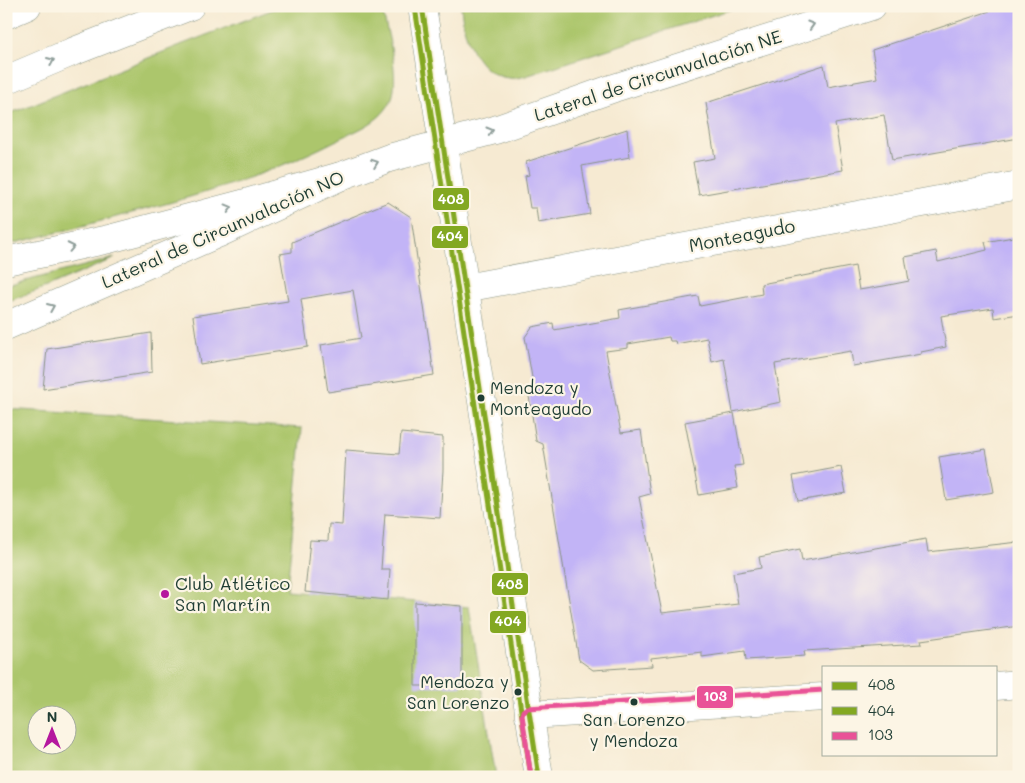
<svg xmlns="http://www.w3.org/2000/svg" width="1025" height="783" viewBox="0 0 1025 783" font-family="Mali,sans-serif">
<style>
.green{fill:#acc66c;stroke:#668250;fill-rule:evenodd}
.building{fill:#c2b4f6}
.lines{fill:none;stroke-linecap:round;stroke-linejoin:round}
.minor-casing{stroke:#8a9483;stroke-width:29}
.major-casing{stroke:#8a9483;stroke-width:29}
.highway-casing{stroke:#8a9483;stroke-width:29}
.minor{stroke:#fff;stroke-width:28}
.major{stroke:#fff;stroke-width:28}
.highway{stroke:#fff;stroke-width:28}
.bus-1-casing{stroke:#fcf5e5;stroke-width:9}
.bus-2-casing{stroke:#fcf5e5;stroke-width:9}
.bus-3-casing{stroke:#fcf5e5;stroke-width:9}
.bus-1{stroke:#83a821;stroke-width:5}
.bus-2{stroke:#83a821;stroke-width:5}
.bus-3{stroke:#e95297;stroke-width:5}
.oneway{stroke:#8f9e9a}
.bus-dot{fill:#1f3d34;stroke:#fcf5e5;stroke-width:2}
.poi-dot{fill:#b5179e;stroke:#fcf5e5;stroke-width:2}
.labels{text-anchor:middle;stroke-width:4.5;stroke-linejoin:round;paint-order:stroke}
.bus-label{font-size:17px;fill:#1f3d34;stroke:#fcf5e5;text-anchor:start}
.street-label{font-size:18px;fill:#1f3d34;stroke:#fcf5e5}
.poi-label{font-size:18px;fill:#1f3d34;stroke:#fcf5e5;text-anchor:start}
.line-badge{stroke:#fcf5e5;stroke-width:2}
.badge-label{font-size:14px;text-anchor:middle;font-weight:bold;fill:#fff}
</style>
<rect width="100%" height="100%" fill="#fcf5e5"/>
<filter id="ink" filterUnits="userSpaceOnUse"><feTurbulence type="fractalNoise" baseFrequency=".02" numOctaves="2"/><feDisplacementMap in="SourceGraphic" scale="10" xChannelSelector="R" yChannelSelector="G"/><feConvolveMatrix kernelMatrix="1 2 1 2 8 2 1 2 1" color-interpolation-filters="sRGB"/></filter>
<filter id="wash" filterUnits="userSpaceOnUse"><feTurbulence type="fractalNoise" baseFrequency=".0096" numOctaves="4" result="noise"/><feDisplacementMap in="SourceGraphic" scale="20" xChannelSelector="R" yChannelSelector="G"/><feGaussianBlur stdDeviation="1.12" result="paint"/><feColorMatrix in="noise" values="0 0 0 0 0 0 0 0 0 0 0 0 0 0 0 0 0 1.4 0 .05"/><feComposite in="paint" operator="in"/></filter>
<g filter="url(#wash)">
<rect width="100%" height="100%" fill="#f6ead2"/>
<path class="green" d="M282,6H381C387,30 402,80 390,103C378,124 355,131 335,141C267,176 194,197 120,216C82,226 45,236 6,245V115L183,44Z
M461,6H741L529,75C522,77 516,79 509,78C475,75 463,35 461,6Z
M115,258L49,286L6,302V286Z
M6,409L302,428L287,590L469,607L496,777H6ZM38,716H68V746H38Z"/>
<g id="blocks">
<path class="building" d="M1005,6H1019V138L892,160L884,115L835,124L843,170L699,195L693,162L715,158L706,103L824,65L828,87L877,78L872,50Z
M627,129L630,157L582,166L590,214L538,223L536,208H530L525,176L529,175L526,162Z
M388,202L411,217L434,375L328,392L321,345L361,338L353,290L301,299L308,347L200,364L193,316L288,301L280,254L292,252V242Z
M1019,236V314L994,318L993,308L941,316L946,347L921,352V354L853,366L851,351L775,364L781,402L733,412L724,359L712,362L707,338L676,344L675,341H670L669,337L628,344V348L606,351L621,433L641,430L650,494L639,497L662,613L738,604L733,573L761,568L759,557L800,549L802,561L926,539L928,552L1019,542V626L921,640L922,644L804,651L805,656L777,658L746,660L745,651L702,657V652L651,658L652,666L593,670L579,660L543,444L536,441L529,396L535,395L525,337L532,327L553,323L554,330L620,318L619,310L698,296L700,306L762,294L761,284L855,266L859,290L884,286L909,281L905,257L936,251L938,262L987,250L985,242Z
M151,333L152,372L43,389L47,349Z
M734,413L743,465L734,466L738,488L699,495L685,422Z
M401,433L443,437V470L440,518L385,514L381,569H390L388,600L305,592L310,540L328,541L329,524L342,525L346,450L399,454Z
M986,449L994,492L946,500L939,457Z
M841,467L846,493L798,501L793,476Z
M415,602L462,606V686H415Z"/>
</g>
</g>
<g filter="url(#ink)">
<use href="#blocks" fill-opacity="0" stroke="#8a9483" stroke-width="1"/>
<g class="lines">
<g class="minor-casing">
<path id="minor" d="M465,288L1019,185
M6,326L217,234L341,176L389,158L495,130L614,88L872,6
M996,686L1019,684
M529,715L824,697"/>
</g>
<g class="major-casing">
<path id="major" d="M422,6L539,777"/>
</g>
<g class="highway-casing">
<path id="highway" d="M6,15L27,6
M6,80L72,52L190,6
M6,261L109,239L242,204L341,176"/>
</g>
<use href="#minor" class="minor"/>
<use href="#major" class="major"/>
<use href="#highway" class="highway"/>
<g class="bus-1-casing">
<path id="bus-1" d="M422,6L539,777"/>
</g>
<g class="bus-2-casing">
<path id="bus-2" d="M415,7L531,777"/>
</g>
<g class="bus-3-casing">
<path id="bus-3" d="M531,777L522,715L523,711L527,708L824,690"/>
</g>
<use href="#bus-1" class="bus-1"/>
<use href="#bus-2" class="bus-2"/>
<use href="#bus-3" class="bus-3"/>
</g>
<defs><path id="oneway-chevron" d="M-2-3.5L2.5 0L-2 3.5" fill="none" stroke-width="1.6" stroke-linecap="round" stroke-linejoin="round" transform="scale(1.25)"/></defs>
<g class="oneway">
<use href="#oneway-chevron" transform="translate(811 25) rotate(-17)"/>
<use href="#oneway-chevron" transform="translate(51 61) rotate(-23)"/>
<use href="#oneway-chevron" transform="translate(490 131) rotate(-16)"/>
<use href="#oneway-chevron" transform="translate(375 163) rotate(-21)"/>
<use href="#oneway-chevron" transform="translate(229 208) rotate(-15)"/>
<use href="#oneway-chevron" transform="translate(71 247) rotate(-12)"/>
<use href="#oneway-chevron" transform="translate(51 307) rotate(-23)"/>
</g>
</g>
<g class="bus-dot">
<circle cx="481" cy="398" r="4.5"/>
<circle cx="518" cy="692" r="4.5"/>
<circle cx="634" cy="702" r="4.5"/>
</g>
<circle class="poi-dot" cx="165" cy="594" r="5"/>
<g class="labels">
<g class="bus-label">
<text x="490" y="394">Mendoza y<tspan x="490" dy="21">Monteagudo</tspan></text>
<text x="509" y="688" text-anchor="end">Mendoza y<tspan x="509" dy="21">San Lorenzo</tspan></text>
<text x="634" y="726" text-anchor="middle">San Lorenzo<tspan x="634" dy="21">y Mendoza</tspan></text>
</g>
<g class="street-label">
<text transform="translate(658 76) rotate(-18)" y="6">Lateral de Circunvalación NE</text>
<text transform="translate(223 230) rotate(-24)" y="6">Lateral de Circunvalación NO</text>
<text transform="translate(742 236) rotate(-11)" y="6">Monteagudo</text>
</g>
<g class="poi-label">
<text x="175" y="590">Club Atlético<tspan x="175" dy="21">San Martín</tspan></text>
</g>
</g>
<g class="line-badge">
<rect x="432" y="187" width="38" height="24" rx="5" fill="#83a821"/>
<rect x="431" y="225" width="38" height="24" rx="5" fill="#83a821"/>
<rect x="491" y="572" width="38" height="24" rx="5" fill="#83a821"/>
<rect x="489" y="610" width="38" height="24" rx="5" fill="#83a821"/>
<rect x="696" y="685" width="38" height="24" rx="5" fill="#e95297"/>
</g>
<g class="badge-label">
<text x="451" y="204">408</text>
<text x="450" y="241">404</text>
<text x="510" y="589">408</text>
<text x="508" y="626">404</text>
<text x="715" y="701">103</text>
</g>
<rect width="1025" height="783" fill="none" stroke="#fcf5e5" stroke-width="25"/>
<rect x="822" y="666" width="175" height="90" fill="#fcf5e5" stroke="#a4ab9e"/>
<rect x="832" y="682" width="25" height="8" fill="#83a821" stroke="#a4ab9e"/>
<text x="868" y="690" font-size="15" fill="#1f3d34">408</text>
<rect x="832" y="707" width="25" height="8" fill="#83a821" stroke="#a4ab9e"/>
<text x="868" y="716" font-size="15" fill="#1f3d34">404</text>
<rect x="832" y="732" width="25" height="8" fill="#e95297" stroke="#a4ab9e"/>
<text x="868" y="740" font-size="15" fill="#1f3d34">103</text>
<g transform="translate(52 730)"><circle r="24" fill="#fcf5e5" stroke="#a4ab9e"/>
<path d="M0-4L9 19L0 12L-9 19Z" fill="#b5179e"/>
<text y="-8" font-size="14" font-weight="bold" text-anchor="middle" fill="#1f3d34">N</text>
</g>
</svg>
